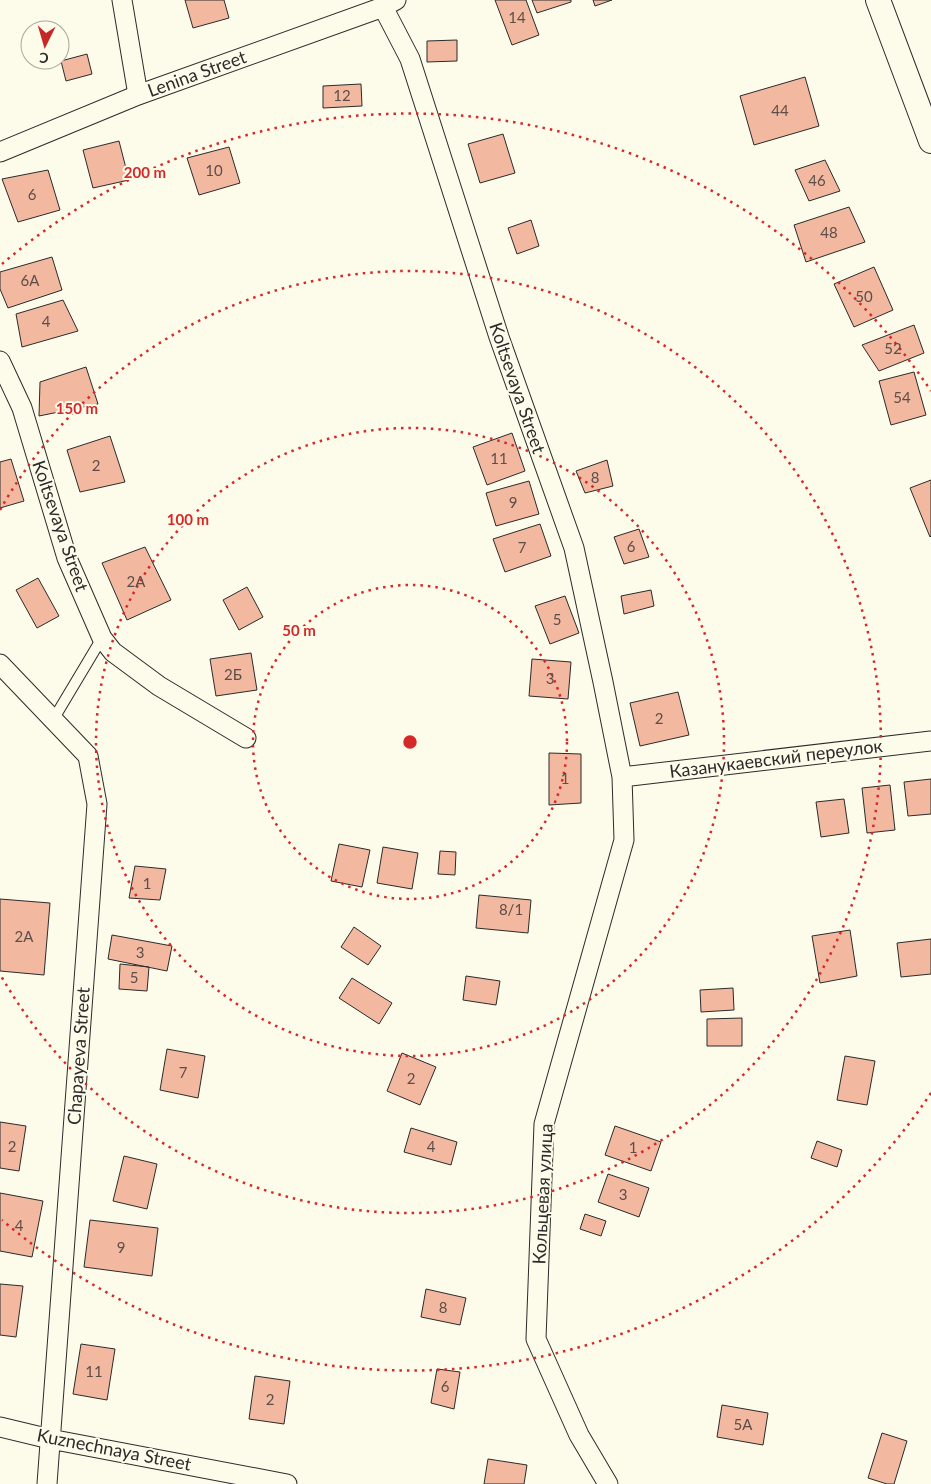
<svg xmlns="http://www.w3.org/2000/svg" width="931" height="1484" viewBox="0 0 931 1484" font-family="Lato,sans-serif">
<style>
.building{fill:#f2b8a0;stroke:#2b2b2b}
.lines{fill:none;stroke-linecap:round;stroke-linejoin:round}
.service-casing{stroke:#2b2b2b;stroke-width:12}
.minor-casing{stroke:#2b2b2b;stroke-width:21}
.tertiary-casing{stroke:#2b2b2b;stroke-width:26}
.service{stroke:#fdfbea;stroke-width:10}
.minor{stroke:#fdfbea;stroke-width:19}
.tertiary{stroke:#fdfbea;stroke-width:24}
.ring{fill:none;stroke:#d62828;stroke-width:2.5;stroke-dasharray:2.5 5}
.labels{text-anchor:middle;stroke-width:4;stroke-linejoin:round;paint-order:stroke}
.number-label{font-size:15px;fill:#5d4e48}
.street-label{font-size:18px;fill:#2b2b2b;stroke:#fdfbea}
.centre{fill:#d62828;stroke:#fdfbea;stroke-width:2.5}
.ring-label{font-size:15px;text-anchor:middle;font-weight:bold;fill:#d62828;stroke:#fdfbea;stroke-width:4;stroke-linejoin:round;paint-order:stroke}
</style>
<rect width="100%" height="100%" fill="#fdfbea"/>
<path class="building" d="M185,0H224L229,18L193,28Z
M495,0H526L539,35L512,45Z
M532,0H571V2L537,13Z
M593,0H612L595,6Z
M457,40V61L427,62V41Z
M87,54L92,74L66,81L61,61Z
M805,77L819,126L754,145L740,96Z
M361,84L362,106L323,108V86Z
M503,134L515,173L480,183L468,144Z
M119,141L129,180L93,188L83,150Z
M229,147L240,183L199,195L187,158Z
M825,160L840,191L809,201L795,170Z
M48,170L60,210L18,222L2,179Z
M849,207L865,242L806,262L794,225Z
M531,220L539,246L517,254L508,228Z
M52,257L62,290L8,308L0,289V272Z
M874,267L893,310L854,327L834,284Z
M63,300L78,331L22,347L16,314Z
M914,325L924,353L879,371L862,345Z
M86,367L98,404L39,416L40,382Z
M914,372L926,415L891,425L879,381Z
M512,433L525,471L487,485L473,447Z
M110,436L125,482L80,492L67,450Z
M11,459L24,501L0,508V462Z
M607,460L613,486L585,493L576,471Z
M931,480V536L930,537L910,488Z
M529,481L539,514L496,526L486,493Z
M540,524L551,556L505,572L493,539Z
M639,529L649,557L624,564L614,537Z
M145,547L171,600L127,620L102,563Z
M38,578L59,616L37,628L16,590Z
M247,587L263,617L239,630L223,600Z
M651,590L654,606L624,614L621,596Z
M565,596L579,633L550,644L535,606Z
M251,653L257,690L216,696L210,659Z
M532,659L571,662L568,699L529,696Z
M678,692L689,735L640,746L630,703Z
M549,753L581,754V803L549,805Z
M931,779V814L908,816L904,782Z
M890,785L895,830L867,833L862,788Z
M844,799L849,833L821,837L816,802Z
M339,844L370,850L362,887L331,881Z
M383,847L418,853L412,889L377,883Z
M440,851L456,852L455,875L438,874Z
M135,866L166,869L160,900L129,898Z
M479,895L531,900L528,933L476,928Z
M0,899L50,903L44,975L0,971Z
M354,927L381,946L368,965L341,947Z
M850,930L857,976L820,983L812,936Z
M112,935L172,946L167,971L108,959Z
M931,939V974L901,977L897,943Z
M120,964L149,967L147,991L119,989Z
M466,976L500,981L496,1005L463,1000Z
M352,978L392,1003L379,1024L339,998Z
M733,988L734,1010L701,1012L700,990Z
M742,1018V1046H707V1019Z
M167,1049L205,1056L198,1098L160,1090Z
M402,1053L436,1067L420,1105L387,1091Z
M845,1056L875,1061L867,1105L837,1100Z
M0,1122L26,1126L19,1171L0,1168Z
M615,1126L661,1142L651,1171L605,1155Z
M411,1128L457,1142L451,1165L404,1152Z
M817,1141L842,1150L837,1167L811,1158Z
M124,1156L157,1164L147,1209L113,1201Z
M608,1174L649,1188L639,1217L598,1202Z
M0,1193L43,1201L32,1257L0,1251Z
M585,1214L606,1221L601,1236L580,1229Z
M90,1220L158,1228L152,1276L84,1267Z
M0,1284L23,1286L16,1337L0,1335Z
M426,1289L466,1298L460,1325L421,1317Z
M81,1344L115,1349L107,1400L73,1394Z
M437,1369L460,1372L454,1409L431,1403Z
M255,1376L290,1381L284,1424L249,1419Z
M722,1405L768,1413L763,1445L717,1437Z
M882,1433L907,1441L894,1484H887L868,1478Z
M488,1459L527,1465L524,1484H484Z"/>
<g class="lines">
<g class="service-casing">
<path id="service" d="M53,720L102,638"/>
</g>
<g class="minor-casing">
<path id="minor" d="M122,0L138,95
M383,7L410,59L499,337L574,548L603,682L622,777L624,840L544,1124L536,1339L579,1435L608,1484
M0,152L138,95L383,7L396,0
M0,361L22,408L67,558L102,638L113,652L159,686L246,738
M0,664L88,756L97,804L47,1484
M622,777L931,741
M0,1427L50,1439L287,1484"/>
</g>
<g class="tertiary-casing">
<path id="tertiary" d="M878,0L931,141"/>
</g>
<use href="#service" class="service"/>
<use href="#minor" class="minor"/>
<use href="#tertiary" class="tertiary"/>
</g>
<g class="ring">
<circle cx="410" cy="742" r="157"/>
<circle cx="410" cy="742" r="314"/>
<path d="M0 510A471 471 0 1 1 0 974"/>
<path d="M931 1093A628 628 0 0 1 2 1220M2 264A628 628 0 0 1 931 391"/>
</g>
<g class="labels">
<g class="number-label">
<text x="517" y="23">14</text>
<text x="342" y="101">12</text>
<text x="780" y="116">44</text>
<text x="214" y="176">10</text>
<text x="817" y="186">46</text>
<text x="32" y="200">6</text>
<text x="829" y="238">48</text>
<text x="30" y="286">6А</text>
<text x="864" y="302">50</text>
<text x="46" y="327">4</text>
<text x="893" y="354">52</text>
<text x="902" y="403">54</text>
<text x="499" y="464">11</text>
<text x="96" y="471">2</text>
<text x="595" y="483">8</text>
<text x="513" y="508">9</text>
<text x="631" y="552">6</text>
<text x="522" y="553">7</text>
<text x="136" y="587">2А</text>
<text x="557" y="625">5</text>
<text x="233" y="680">2Б</text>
<text x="550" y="684">3</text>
<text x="659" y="724">2</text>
<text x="565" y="784">1</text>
<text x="147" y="889">1</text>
<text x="511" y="915">8/1</text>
<text x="24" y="942">2А</text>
<text x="140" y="958">3</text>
<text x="134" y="983">5</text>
<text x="183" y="1078">7</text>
<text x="411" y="1084">2</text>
<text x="12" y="1152">2</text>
<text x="431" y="1152">4</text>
<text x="633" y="1153">1</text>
<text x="623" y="1200">3</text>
<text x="19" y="1231">4</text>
<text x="121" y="1253">9</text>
<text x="443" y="1313">8</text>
<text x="94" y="1377">11</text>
<text x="445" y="1392">6</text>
<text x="270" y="1405">2</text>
<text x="743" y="1430">5А</text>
</g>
<g class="street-label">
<text transform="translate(197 74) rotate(-20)" y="6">Lenina Street</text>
<text transform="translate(517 388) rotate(71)" y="6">Koltsevaya Street</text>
<text transform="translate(60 526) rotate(71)" y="6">Koltsevaya Street</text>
<text transform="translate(776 759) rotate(-7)" y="6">Казанукаевский переулок</text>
<text transform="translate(79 1056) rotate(-86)" y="6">Chapayeva Street</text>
<text transform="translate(543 1194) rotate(-87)" y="6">Кольцевая улица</text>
<text transform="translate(114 1450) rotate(11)" y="6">Kuznechnaya Street</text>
</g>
</g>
<circle cx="410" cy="742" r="8" class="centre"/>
<g class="ring-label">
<text x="145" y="178">200 m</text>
<text x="77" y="414">150 m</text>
<text x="188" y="525">100 m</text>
<text x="299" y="636">50 m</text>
</g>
<g transform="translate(45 45) rotate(185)"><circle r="24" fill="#fdfbea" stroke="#a9a89e"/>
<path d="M0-4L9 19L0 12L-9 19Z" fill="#c62828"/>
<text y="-8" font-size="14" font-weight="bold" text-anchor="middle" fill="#2b2b2b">С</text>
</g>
</svg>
